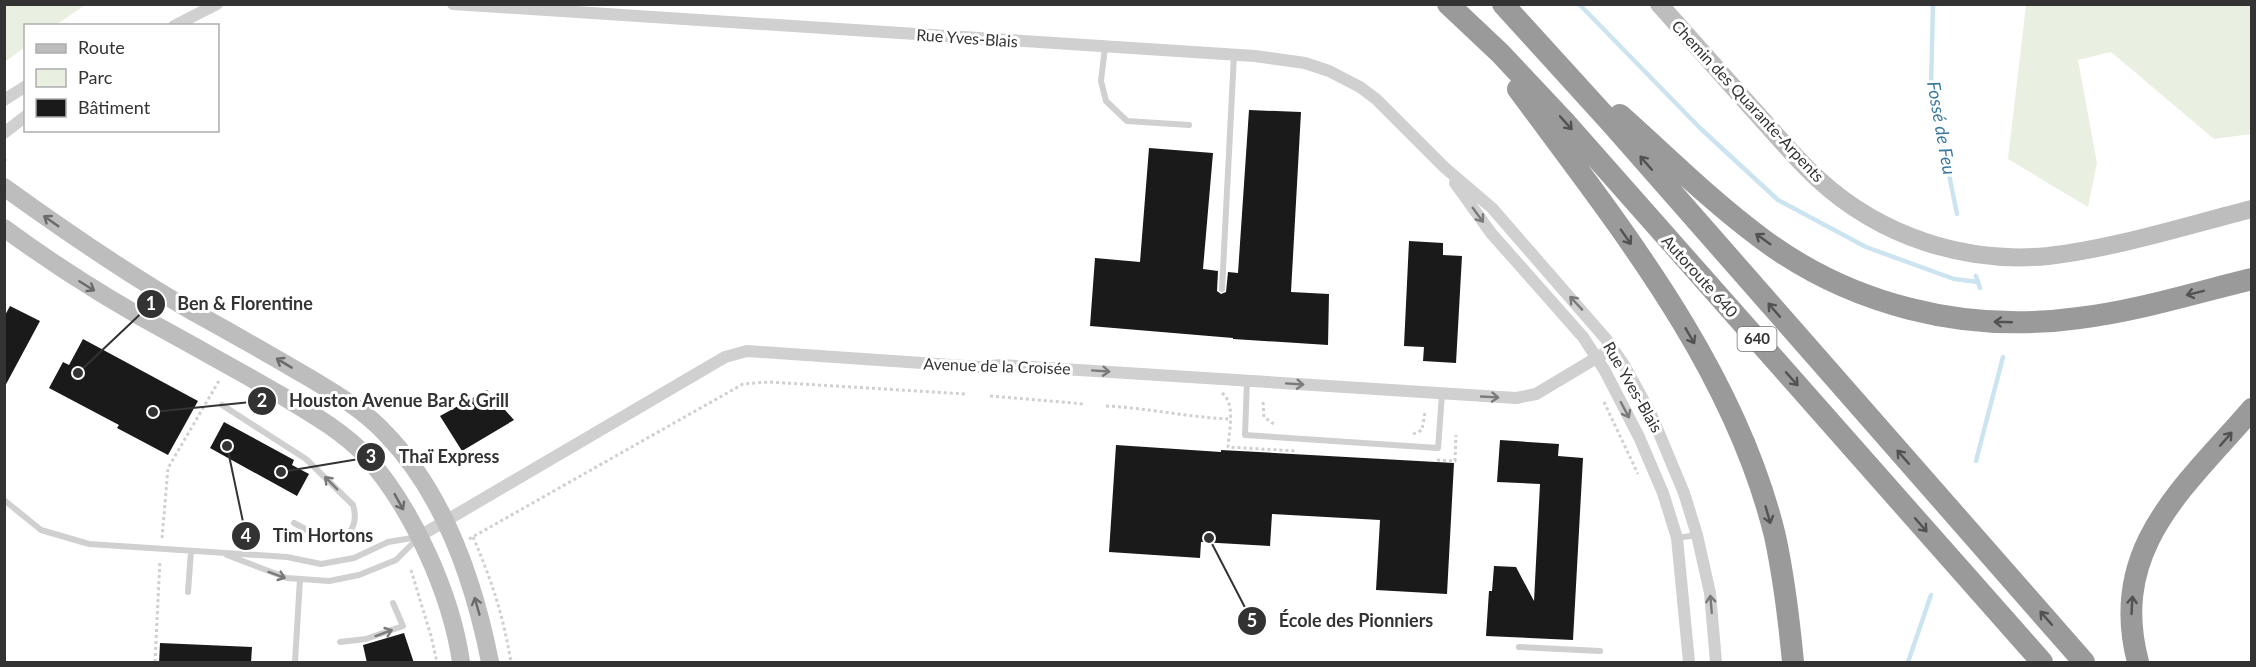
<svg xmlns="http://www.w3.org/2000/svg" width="2256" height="667" viewBox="0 0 2256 667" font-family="Lato,sans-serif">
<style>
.green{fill:#e9f0e1}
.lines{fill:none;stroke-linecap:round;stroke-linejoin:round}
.stream{stroke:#cce4f0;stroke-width:4.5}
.building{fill:#1a1a1a}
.path{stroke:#d0d0d0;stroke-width:3;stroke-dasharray:3 3;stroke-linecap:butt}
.lane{stroke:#d0d0d0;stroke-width:6}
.street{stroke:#d0d0d0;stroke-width:12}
.secondary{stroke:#bdbdbd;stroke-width:18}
.highway{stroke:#9a9a9a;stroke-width:22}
.oneway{stroke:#525252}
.oneway2{stroke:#7a7a7a}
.oneway3{stroke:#6a6a6a}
.labels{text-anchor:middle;stroke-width:6;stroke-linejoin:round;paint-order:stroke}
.shield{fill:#fff;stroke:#707070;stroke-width:1.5}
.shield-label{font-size:15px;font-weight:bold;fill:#333}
.street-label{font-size:16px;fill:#333;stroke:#fff}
.water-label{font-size:18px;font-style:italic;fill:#387a9e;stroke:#fff}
.leader{fill:none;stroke:#333;stroke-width:2}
.callout-dot{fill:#333;stroke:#fff;stroke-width:2}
.mark-label{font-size:18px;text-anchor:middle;font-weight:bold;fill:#fff}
.callout-label{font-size:18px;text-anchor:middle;font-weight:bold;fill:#333;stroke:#fff;stroke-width:6;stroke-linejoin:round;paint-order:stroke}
</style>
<rect width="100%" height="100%" fill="#fff"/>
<path class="green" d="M5,4H85V5L56,25L26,26L25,47L5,62Z
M2026,5H2251V134L2214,139L2111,52L2078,60L2097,163L2088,207L2008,159Z"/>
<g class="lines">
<path class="stream" d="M1579,4L1700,128L1778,200L1866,247L1954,279L1978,282
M1933,4L1931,86L1957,214
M1976,276L1980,288
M1976,461L2003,357
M1908,662L1931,595"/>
</g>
<path class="building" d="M1249,110L1301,112L1291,292L1329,294L1328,345L1233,339V338L1090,326L1095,258L1140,262L1149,148L1213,153L1203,269L1218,271L1217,291L1221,294L1226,292L1228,272L1238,273Z
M1409,241L1443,243V255L1462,256L1456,363L1423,361L1424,347L1404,346Z
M10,306L40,321L4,388V317Z
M83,339L198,401L168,455L117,428L119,425L49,388L63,362L69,365Z
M487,390L514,420L462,451L440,416Z
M224,422L294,460L292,465L309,474L297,496L210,448Z
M1500,440L1559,444L1558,456L1583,458L1573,640L1486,636L1489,591H1492L1494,566L1516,567L1534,601L1540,484L1497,482Z
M1116,445L1221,452V450L1454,463L1447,594L1376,590L1380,520L1272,514L1270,546L1201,542L1200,558L1109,552Z
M404,633L414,663H367L363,645Z
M160,643L252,647L251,663H159Z"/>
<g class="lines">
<path class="path" d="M4,161L7,158
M1222,393C1236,404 1229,431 1228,447L1296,451
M990,396L1084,404
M1263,402L1264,417L1275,425
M1604,402L1638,474
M1106,406C1147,408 1187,417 1229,419
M1413,434L1422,430L1425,412
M1437,460L1455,461L1456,435
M473,537C492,581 503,615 511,662
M162,538L168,468L220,379
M469,539L743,384L769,382L966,394
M411,570L431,636L437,662
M155,662L160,560"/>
<path class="lane" d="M1105,47L1101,81L1106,101L1127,121L1189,125
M1222,289L1234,55
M1247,381L1245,435L1438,448L1442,394
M222,405L306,459L353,505C359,525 348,545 324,538C314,535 304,528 294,523
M4,500L41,530L89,544L287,557L321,564L354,558L388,542L418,537
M1677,538L1697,535
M227,555L287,578L329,581L359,575L396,560L418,538
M188,592L191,551
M340,642L366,639L403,626L393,603
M1519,647L1600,651
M295,662L300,579"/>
<path class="street" d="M453,4L1255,56L1305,63L1329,71L1360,87L1376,99L1444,167L1492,208L1606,339L1624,365L1651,414L1684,493L1697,535L1710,593L1716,662
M174,26L217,4
M4,100L26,86
M4,133L26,116
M1455,183L1491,233L1583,337L1605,371L1639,437L1663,493L1677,538L1689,662
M418,537L725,357L747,351L980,367L1002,365L1516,398L1536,394L1613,348"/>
<path class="secondary" d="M1659,4C1689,38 1720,72 1750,106C1772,130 1794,157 1818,179C1880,236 1964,264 2048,256C2116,248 2185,226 2252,209
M4,187C65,231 126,273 190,310C232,333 272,356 313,380C338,395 366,412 386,434C445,495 474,581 490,662
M4,228C61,270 119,306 181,339C215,358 250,377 284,397C312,414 342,431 365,455C412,507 451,593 461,662"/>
<path class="highway" d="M1448,4L1500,53L1564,121L2042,662
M1503,4L1613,125L2084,662
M1518,89C1619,226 1734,367 1775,536C1784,578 1789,620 1793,662
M1620,115C1665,155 1709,199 1757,235C1848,305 1965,334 2079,318C2137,311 2194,293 2252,279
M2138,662C2108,548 2184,488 2252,409"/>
</g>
<defs><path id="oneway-shaft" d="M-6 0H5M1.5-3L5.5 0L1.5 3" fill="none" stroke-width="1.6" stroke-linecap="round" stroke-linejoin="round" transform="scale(1.5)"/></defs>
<g class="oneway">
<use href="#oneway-shaft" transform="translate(1566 123) rotate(48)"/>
<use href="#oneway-shaft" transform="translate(1646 163) rotate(-131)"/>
<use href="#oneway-shaft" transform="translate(1626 237) rotate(55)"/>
<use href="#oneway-shaft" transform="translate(1763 239) rotate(-144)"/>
<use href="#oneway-shaft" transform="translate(2195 293) rotate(166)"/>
<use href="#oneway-shaft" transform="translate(1774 310) rotate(-131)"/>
<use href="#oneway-shaft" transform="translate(2003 322) rotate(-178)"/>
<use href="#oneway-shaft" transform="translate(1690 336) rotate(60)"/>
<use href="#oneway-shaft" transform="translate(1792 379) rotate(48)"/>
<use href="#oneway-shaft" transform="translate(2226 439) rotate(-49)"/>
<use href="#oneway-shaft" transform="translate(1903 457) rotate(-131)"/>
<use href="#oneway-shaft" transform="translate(1768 515) rotate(74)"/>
<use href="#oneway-shaft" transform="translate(1921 525) rotate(49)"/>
<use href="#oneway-shaft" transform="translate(2132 605) rotate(-87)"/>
<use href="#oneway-shaft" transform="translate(2046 618) rotate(-131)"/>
</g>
<g class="oneway2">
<use href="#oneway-shaft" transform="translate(1478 215) rotate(54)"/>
<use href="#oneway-shaft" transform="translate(1576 303) rotate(-133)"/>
<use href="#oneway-shaft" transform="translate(1101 371) rotate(4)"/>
<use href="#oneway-shaft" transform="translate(1295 384) rotate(4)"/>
<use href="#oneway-shaft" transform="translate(1490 397) rotate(3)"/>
<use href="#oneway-shaft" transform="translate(1625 410) rotate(62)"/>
<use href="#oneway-shaft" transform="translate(331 483) rotate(-135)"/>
<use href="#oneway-shaft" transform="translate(277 575) rotate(20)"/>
<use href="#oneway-shaft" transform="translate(1711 604) rotate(-95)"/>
<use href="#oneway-shaft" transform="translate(384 633) rotate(-20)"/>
</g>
<g class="oneway3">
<use href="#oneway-shaft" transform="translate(51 221) rotate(-145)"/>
<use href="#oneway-shaft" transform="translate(87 286) rotate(32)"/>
<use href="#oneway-shaft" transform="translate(284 363) rotate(-149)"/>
<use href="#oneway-shaft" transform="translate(399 502) rotate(61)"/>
<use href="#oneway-shaft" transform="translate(477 606) rotate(-106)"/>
</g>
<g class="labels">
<rect class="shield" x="1737.5" y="327" width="39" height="24" rx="4.5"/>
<g class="shield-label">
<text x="1757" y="344">640</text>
</g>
<g class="street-label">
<text transform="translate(967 38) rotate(4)" y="6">Rue Yves-Blais</text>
<text transform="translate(1748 101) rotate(47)" y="6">Chemin des Quarante-Arpents</text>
<text transform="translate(1700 276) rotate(48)" y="6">Autoroute 640</text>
<text transform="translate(997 366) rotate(2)" y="6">Avenue de la Croisée</text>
<text transform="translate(1633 387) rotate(60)" y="6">Rue Yves-Blais</text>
</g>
<g class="water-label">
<text transform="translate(1941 128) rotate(80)" y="6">Fossé de Feu</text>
</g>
</g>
<path class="leader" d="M78 373L151 304M153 412L262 401M281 472L371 457M227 446L246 536M1209 538L1252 621"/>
<g class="callout-dot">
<circle cx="78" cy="373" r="6"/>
<circle cx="153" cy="412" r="6"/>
<circle cx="281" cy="472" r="6"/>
<circle cx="227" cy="446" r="6"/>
<circle cx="1209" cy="538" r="6"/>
<circle cx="151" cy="304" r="15"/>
<circle cx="262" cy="401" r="15"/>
<circle cx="371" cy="457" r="15"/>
<circle cx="246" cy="536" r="15"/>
<circle cx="1252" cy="621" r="15"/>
</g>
<g class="mark-label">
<text x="151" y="310">1</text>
<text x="262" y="407">2</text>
<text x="371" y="463">3</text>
<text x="246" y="542">4</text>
<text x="1252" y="627">5</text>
</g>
<g class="callout-label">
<text x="245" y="310">Ben &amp; Florentine</text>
<text x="399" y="407">Houston Avenue Bar &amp; Grill</text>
<text x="449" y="463">Thaï Express</text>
<text x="323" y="542">Tim Hortons</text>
<text x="1356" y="627">École des Pionniers</text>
</g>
<rect width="2256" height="667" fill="none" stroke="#333333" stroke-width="12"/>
<rect x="24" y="24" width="195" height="108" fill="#ffffff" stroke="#adadad" stroke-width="1.5"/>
<rect x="36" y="44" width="30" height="9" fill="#bdbdbd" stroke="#adadad" stroke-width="1.5"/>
<text x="78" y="54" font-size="18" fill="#333333">Route</text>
<rect x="36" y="69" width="30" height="18" fill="#e9f0e1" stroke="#adadad" stroke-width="1.5"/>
<text x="78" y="84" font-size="18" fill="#333333">Parc</text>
<rect x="36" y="99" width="30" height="18" fill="#1a1a1a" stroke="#adadad" stroke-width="1.5"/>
<text x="78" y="114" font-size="18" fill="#333333">Bâtiment</text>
</svg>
